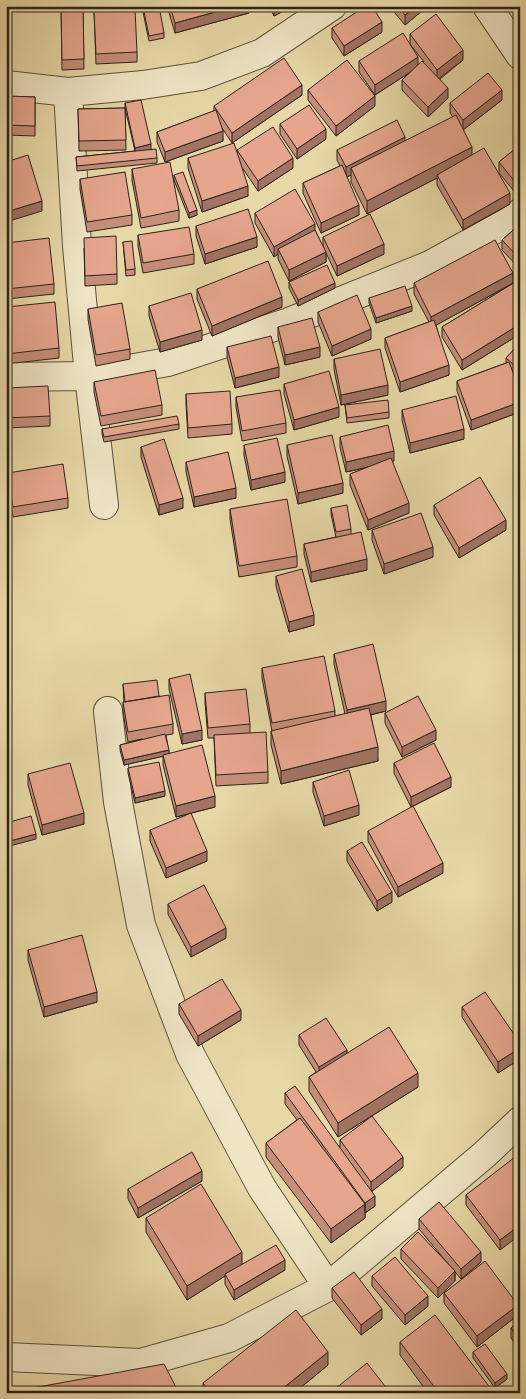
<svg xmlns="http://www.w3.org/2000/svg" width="526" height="1399" viewBox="0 0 526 1399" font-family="'IM FELL DW Pica',serif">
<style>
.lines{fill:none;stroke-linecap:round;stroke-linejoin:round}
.street-casing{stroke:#5b503d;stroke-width:30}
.street{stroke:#f0e6c6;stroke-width:28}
.wall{fill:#c68f7a;stroke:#2c221a}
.shaded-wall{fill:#a17463;stroke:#2c221a}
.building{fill:#e6a68e;stroke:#2c221a}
</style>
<rect width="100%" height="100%" fill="#e8d8a7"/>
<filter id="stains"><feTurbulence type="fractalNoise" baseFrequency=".004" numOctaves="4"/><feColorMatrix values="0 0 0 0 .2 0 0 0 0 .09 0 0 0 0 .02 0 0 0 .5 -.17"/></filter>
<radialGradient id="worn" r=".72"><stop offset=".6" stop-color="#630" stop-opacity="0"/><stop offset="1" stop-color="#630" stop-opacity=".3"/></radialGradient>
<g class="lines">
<g class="street-casing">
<path id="street" d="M487,6L520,55
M6,85L68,92L143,85L201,76L262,53L332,6
M68,92L77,246L89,376L104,505
M6,377L89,376L168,362L289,322L430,265L510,221L520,213
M108,711L118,802L141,925L190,1054L262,1188L328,1287
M6,1357L141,1363L229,1338L328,1287L485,1154L520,1121"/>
</g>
<use href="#street" class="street"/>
</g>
<path class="wall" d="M61,6H83L84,69L62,70Z
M167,6H249V13L175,33Z
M269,6H293L274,16Z
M389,6H428L405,25Z
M516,6H520V14L516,9Z
M143,7L164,33V38L149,41L143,12Z
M94,11L137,52V62L96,64Z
M332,28L382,32L344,56L332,38Z
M410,34L463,60L440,79L448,98L428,117L402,90V80L412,71L375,95L359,72V61L418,65L424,62L410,44Z
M308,90L375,106L336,136L308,100Z
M302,95L232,143L222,128L223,141L165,162L157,142V132L214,111V106Z
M6,96L35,97V136L6,135Z
M502,100L463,130L472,155L510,204L463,230L437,185V178L367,214L351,182V175L347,177L359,215L321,233L303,193V183L340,166L337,160V150L405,141L453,117L450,113V103Z
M125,103L151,150L157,158V163L77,171L76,157L135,151L125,108Z
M125,108L126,150L79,151L78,109Z
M280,124L326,139L297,159L280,134Z
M520,145L519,197L499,173V162Z
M237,150L293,168L258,191L241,166L248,196L202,212L188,168V158L237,155Z
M132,169L179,210V221L141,228L132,180Z
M174,175L197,215L189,218L174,180Z
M80,179L132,215V225L87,232L80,189Z
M255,213L315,230L323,247V237L384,254L337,276L326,253V262L289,281L278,259V254L274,257L255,223Z
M520,224V269L502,250V240Z
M196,226L257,247L205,264L196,236Z
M138,235L194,254V264L143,273L138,246Z
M123,242L135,269V275L126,276Z
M6,243L54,284V294L6,299Z
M84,248L117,274V284L85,286Z
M520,279V334L462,370L442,337V327L512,284L436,325L449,375L400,392L385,348V338L429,322L414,294V283H513Z
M289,282L335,288L298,306L289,288Z
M197,289L282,307L212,336L197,299Z
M369,298L412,311L376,323L369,303Z
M149,306L202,340L160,352L149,316Z
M6,307L59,348V358L6,364Z
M88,309L130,349V359L96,366L88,319Z
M318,312L371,339L332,356L318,322Z
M278,327L320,357L285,365L278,337Z
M520,343V380L514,375L520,391V412L471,430L457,391V381L506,363V358Z
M227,347L279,377L235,388L227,357Z
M334,359L388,395L341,405L334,369Z
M94,382L162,405V415L101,426L94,392Z
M284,384L339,417L294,430L284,394Z
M6,388L50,416V426L6,428Z
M186,394L232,424V434L188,438L186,404Z
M236,397L286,423V433L242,441L236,407Z
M345,405L389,412V418L347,423Z
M402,410L464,439L410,453L402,420Z
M179,424V429L104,442L102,434V429Z
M340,437L394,461H392L409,513L368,530L350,485V474L369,467L346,472L340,447Z
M244,445L285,482L251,490L244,455Z
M287,445L343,493L298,504L287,456Z
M141,447L183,508L159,515L141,457Z
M186,462L236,498L194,507L186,472Z
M8,473L68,498V508L13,517L8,483Z
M520,476V493L516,483V478Z
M434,505L506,530L459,558L434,515Z
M331,508L351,529V534L367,570L311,582L304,554V544L336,537L331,514Z
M230,509L297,556V567L239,577L230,519Z
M372,530L433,557L384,574L372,540Z
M276,576L314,625L289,632L276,586Z
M334,654L386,711L371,715L378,761L281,784L271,745V731H272L262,678V668L335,711V716L345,714L334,664Z
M169,679L202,740L182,744L169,689Z
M123,684L159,696L173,724V734L166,735L169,753L215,807L176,817L163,765V756L124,765L120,750V745L142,739L128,742L123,712V702H124Z
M205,693L250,724V733L268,772V783L216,786L214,738H208L205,703Z
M385,713L436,740L402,757L385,723Z
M394,763L451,787L411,807L394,773Z
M128,768L165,796L135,803L128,773Z
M28,774L84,824L42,835L28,785Z
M313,782L359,815L324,826L313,792Z
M150,830L207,861L166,878L150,841Z
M368,831L443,873L398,897L368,841Z
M347,851L392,902L377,911L347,861Z
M168,904L226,938L191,957L168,914Z
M28,950L97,1002L44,1017L28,960Z
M179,1004L241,1020L198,1046L179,1014Z
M462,1007L520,1043V1059L498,1073L462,1017Z
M299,1035L347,1054L418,1087L338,1137L309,1091V1077L316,1072L299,1045Z
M285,1093L340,1147V1140L403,1167L372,1191L375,1206L365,1213V1212V1218L331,1243L266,1157V1143L297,1120L285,1104Z
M520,1163L500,1250L466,1205V1195Z
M202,1181L138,1218L128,1199V1189Z
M146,1218L242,1264L285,1270L234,1300L225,1284V1276L187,1300L146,1232Z
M419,1219L481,1262L461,1279L455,1272V1281L438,1298L401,1259V1249L450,1266L419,1229Z
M372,1276L428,1306L405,1325L372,1286Z
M332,1288L382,1319L361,1335L332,1298Z
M444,1293L518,1315L477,1347L444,1303Z
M520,1322V1350L511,1338V1328Z
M400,1342L494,1393H428L400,1355Z
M473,1352L507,1379L495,1388L473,1358Z
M328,1365L294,1393H203V1383Z"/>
<path class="shaded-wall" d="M237,6H249V13L175,33V23Z
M274,6H293L274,16Z
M416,6H428L405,25V15Z
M382,22V32L344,56V46Z
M463,50V60L437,80V70Z
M418,57V67L375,95V85Z
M302,85V95L232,143V133Z
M448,88V98L428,117V107Z
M502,90V100L463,130V120Z
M375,96V106L336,136V126Z
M326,129V139L297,159V149Z
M223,131V141L165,162V152Z
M405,137V148L351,168V175L346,177V167Z
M151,144V150L135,153V148Z
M472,147V161L437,175V178L367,214V201Z
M293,158V168L258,191V181Z
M248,186V196L202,212V201Z
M510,193V204L463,230V220Z
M42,201V211L6,222V212Z
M359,205V215L321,233V223Z
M197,210V215L189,218V213Z
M315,224V234L278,249V254L274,257V247Z
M257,237V247L205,264V254Z
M384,244V254L337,276V266Z
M326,252V262L289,281V270Z
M513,273V283L431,328V317Z
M335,283V288L298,306V300Z
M282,297V307L212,336V326Z
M412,306V311L376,323V318Z
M520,324V334L462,370V360Z
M371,329V339L332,356V346Z
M202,330V340L160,352V342Z
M320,347V357L285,365V355Z
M449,365V375L400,392V382Z
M279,367V377L235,388V378Z
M388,385V395L341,405V395Z
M520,402V412L471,430V420Z
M339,407V417L294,430V420Z
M464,429V439L410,453V443Z
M394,451V461L346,472V462Z
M285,472V482L251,490V480Z
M343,483V493L298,504V493Z
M236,488V498L194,507V497Z
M183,498V508L159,515V505Z
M409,503V513L368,530V520Z
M506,520V530L459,558V548Z
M433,547V557L384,574V564Z
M367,559V570L311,582V572Z
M314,615V625L289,632V622Z
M386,701V711L347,720V710Z
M202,730V740L182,744V734Z
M436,730V740L402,757V747Z
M378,747V761L281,784V771Z
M169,750V755L124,765V760Z
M451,777V787L411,807V797Z
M165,791V796L135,803V798Z
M215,796V807L176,817V806Z
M359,805V815L324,826V816Z
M84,813V824L42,835V825Z
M36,834V839L6,847V842Z
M207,851V861L166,878V868Z
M443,863V873L398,897V887Z
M392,892V902L377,911V901Z
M226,928V938L191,957V947Z
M97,992V1002L44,1017V1007Z
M241,1010V1020L198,1046V1036Z
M520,1048V1059L498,1073V1062Z
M347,1050V1060L319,1077V1067Z
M418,1073V1087L338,1137V1123Z
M403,1157V1167L371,1192V1182Z
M202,1171V1181L138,1218V1208Z
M375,1196V1206L365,1213V1203Z
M365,1204V1218L331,1243V1229Z
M520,1225V1235L500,1250V1240Z
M242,1252V1266L225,1274V1276L187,1300V1286Z
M481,1252V1262L461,1279V1269Z
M285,1260V1270L234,1300V1290Z
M455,1271V1281L438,1298V1288Z
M428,1296V1306L405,1325V1315Z
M518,1305V1315L477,1347V1336Z
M382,1309V1319L361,1335V1325Z
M328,1352V1365L294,1393H277Z
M507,1374V1379L495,1388V1383Z"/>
<path class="building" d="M61,6H83L84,59L62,60Z
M159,6L164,33L149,36L143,7Z
M170,6H237L175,23Z
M366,6H372L382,22L344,46L332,28Z
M398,6H416L405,15Z
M135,9L137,52L96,54L94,11Z
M436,14L463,50L437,70L410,34Z
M403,33L418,57L375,85L359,61Z
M284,58L302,85L232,133L214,106Z
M347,60L375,96L336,126L308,90Z
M422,61L448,88L428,107L402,80Z
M488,73L502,90L463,120L450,103Z
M6,96L35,97V126L6,125Z
M141,100L151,144L135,148L125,103Z
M309,105L326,129L297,149L280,124Z
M125,108L126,140L79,141L78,109Z
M216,110L223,131L165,152L157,132Z
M456,115L472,147L367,201L351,168Z
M397,120L405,137L346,167L337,150Z
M273,127L293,158L258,181L237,150Z
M234,143L248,186L202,201L188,158Z
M520,145V187H519L499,162Z
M484,148L510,193L463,220L437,175Z
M156,149L157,158L77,166L76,157Z
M28,155L42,201L6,212V162Z
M170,162L179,210L141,218L132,169Z
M342,165L359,205L321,223L303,183Z
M125,172L132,215L87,222L80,179Z
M183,172L197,210L189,213L174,175Z
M295,189L315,224L274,247L255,213Z
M248,209L257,237L205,254L196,226Z
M370,214L384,244L337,266L323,237Z
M520,224V259L502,240Z
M189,227L194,254L143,263L138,235Z
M315,230L326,252L289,270L278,249Z
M116,236L117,274L85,276L84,238Z
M49,238L54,284L6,289V243Z
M495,240L513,273L431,317L414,283Z
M132,241L135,269L126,270L123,242Z
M268,261L282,297L212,326L197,289Z
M327,265L335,283L298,300L289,282Z
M520,279V324L462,360L442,327Z
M405,286L412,306L376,318L369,298Z
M191,293L202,330L160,342L149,306Z
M357,295L371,329L332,346L318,312Z
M55,302L59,348L6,354V307Z
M122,303L130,349L96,355L88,309Z
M312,318L320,347L285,355L278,327Z
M434,320L449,365L400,382L385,338Z
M271,336L279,367L235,378L227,347Z
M520,343V370L506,358Z
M380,349L388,385L341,395L334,359Z
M509,362L520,391V402L471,420L457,381Z
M155,370L162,405L101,416L94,382Z
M329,371L339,407L294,420L284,384Z
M48,386L50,416L6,418V388Z
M280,390L286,423L242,431L236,397Z
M230,391L232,424L188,428L186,394Z
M456,396L464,429L410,443L402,410Z
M388,400L389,412L347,418L345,405Z
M177,416L179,424L104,437L102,429Z
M388,425L394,451L346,462L340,437Z
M332,435L343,483L298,493L287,445Z
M277,438L285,472L251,480L244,445Z
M164,439L183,498L159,505L141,447Z
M228,452L236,488L194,497L186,462Z
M391,458L409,503L368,520L350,474Z
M63,464L68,498L13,507L8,473Z
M520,476V487L516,478Z
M480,477L506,520L459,548L434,505Z
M287,499L297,556L239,566L230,509Z
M347,505L351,529L336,532L331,508Z
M421,513L433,547L384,564L372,530Z
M361,532L367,559L311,572L304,544Z
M302,569L314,615L289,622L276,576Z
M373,644L386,701L347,710L334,654Z
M324,656L335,711L272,723L262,668Z
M190,674L202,730L182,734L169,679Z
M157,680L159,696L125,702L123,684Z
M246,689L250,724L208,728L205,693Z
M169,695L173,724L128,732L123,702Z
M418,696L436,730L402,747L385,713Z
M369,708L378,747L281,771L271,731Z
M266,732L268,772L216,775L214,735Z
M165,734L169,750L124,760L120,745Z
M434,743L451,777L411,797L394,763Z
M202,745L215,796L176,806L163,755Z
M159,762L165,791L135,798L128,768Z
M70,763L84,813L42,825L28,774Z
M349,770L359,805L324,816L313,782Z
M413,806L443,863L398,887L368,831Z
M191,813L207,851L166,868L150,830Z
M31,816L36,834L6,842V823Z
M362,842L392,892L377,901L347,851Z
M204,885L226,928L191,947L168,904Z
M82,935L97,992L44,1007L28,950Z
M222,979L241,1010L198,1036L179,1004Z
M485,992L520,1043V1048L498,1062L462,1007Z
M326,1018L347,1050L319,1067L299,1035Z
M389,1027L418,1073L338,1123L309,1077Z
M295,1086L375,1196L365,1203L285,1093Z
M372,1116L403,1157L371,1182L340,1140Z
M300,1118L365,1204L331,1229L266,1143Z
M192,1152L202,1171L138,1208L128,1189Z
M515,1157L520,1163V1225L500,1240L466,1195Z
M201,1184L242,1252L187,1286L146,1218Z
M439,1202L481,1252L461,1269L419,1219Z
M418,1232L455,1271L438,1288L401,1249Z
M276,1245L285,1260L234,1290L225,1274Z
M395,1257L428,1296L405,1315L372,1276Z
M485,1261L518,1305L477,1336L444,1293Z
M354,1272L382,1309L361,1325L332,1288Z
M296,1310L328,1352L277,1393H211L203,1383Z
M435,1315L494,1393H439L400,1342Z
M520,1322V1340L511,1328Z
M485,1344L507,1374L495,1383L473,1352Z
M367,1363L388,1390L385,1393H330Z
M164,1364L179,1393H29L27,1389Z"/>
<rect width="526" height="1399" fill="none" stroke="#e8d8a7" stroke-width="25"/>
<rect x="8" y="8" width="511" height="1384" fill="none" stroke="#2c221a" stroke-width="2.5"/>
<rect x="12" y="12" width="501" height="1374" fill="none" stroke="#2c221a"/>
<rect width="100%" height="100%" filter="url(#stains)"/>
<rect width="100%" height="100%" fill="url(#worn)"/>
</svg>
